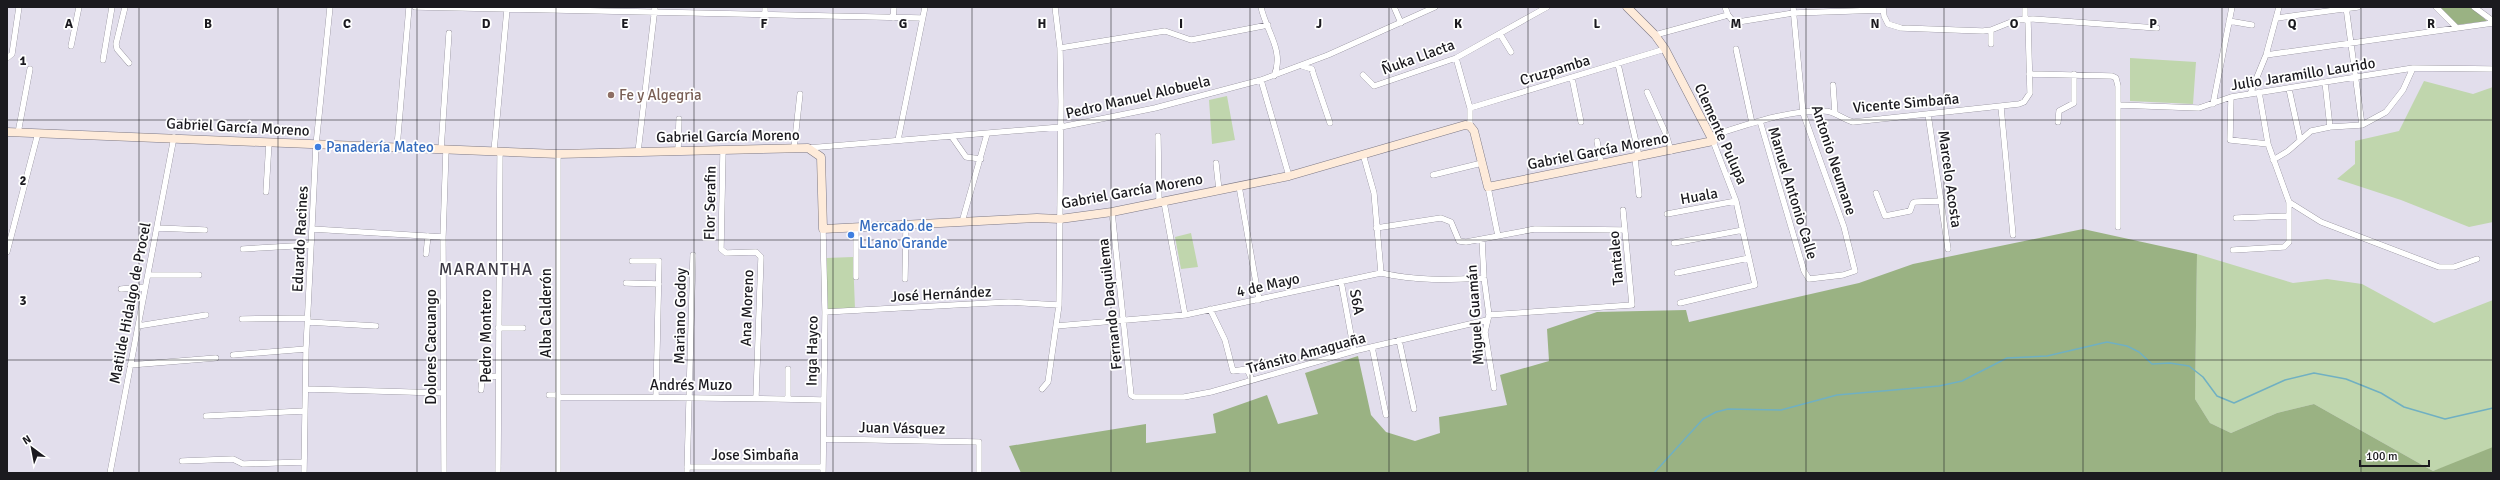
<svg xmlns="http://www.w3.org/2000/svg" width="2500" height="480" viewBox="0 0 2500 480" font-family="Signika,sans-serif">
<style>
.green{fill:#c0d6ad}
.forest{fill:#9ab283}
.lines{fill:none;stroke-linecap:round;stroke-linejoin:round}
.stream{stroke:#70b0c2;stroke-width:1.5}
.street-casing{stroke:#7d7986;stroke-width:6}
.secondary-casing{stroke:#7d7986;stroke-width:9}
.street{stroke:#fff;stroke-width:5.5}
.secondary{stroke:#feebda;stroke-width:8}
.grid{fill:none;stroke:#1b1a1f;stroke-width:1;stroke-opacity:0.55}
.education-dot{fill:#8d6e63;stroke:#fff;stroke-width:1.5}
.shop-dot{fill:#3f7fe0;stroke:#fff;stroke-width:1.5}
.labels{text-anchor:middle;stroke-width:3.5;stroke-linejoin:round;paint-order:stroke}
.street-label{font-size:15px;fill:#1b1a1f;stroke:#fff}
.education-label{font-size:15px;fill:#785e54;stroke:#fff;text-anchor:start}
.shop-label{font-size:15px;fill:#366cbe;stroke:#fff;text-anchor:start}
.quarter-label{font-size:17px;letter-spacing:1px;fill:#3d3a45;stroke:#fff}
.grid-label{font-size:13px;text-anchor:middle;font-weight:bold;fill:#1b1a1f;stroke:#fff;stroke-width:3.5;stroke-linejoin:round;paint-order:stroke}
</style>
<rect width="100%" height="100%" fill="#e2deec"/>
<path class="green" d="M2130,58L2196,62L2193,104L2130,101Z
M2424,81L2473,94L2493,87V222L2469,227L2401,200L2337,179L2355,164V141L2399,131Z
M1227,96L1235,140L1212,144L1209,100Z
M1191,233L1198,267L1181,269L1175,237Z
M2197,254L2293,283L2327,279L2362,284L2434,323L2493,300V450L2433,471L2314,404L2277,413L2231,433L2210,423L2195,399Z
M853,257L855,309L827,310L826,258Z"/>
<path class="forest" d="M2439,7H2471L2487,21L2456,25Z
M2083,229L2197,254L2195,399L2210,423L2231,433L2277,413L2314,404L2433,471L2493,447V473H1021L1009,446L1146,424V443L1216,433L1213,414L1267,395L1278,424L1318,414L1305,373L1358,356L1371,415L1386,432L1415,441L1440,433L1439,417L1507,405L1500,375L1549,361L1547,329L1597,312L1686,310L1689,322L1859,283L1913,264Z"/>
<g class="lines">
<path class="stream" d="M1654,473L1703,419L1716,412L1728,409L1781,410L1837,395L1939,386L1962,381L2007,358L2047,356L2107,342L2127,346L2139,352L2152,364L2170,363L2189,366L2203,377L2217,396L2234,403L2285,380L2314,373L2346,379L2381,393L2404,407L2445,419L2493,408"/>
<g class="street-casing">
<path id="street" d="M125,7L116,44L117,49L129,63
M415,7L922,18
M1261,7C1266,31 1285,51 1274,76
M1394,7L1401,23
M1725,7L1728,15
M1883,7L1884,16L1888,24L1901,28L1983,31L1991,30L2016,20L2033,19L2157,28
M2346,7L2362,125
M2436,7L2456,27
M2474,7L2493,21
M765,14V7
M893,18L894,7
M2277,18L2358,7
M2025,20V7
M2229,21L2252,25
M1500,34L1511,52
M1655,35L1728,15L1733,21L1738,22L1793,13L1883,10
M1991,44V30
M71,46L79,7
M1060,48L1165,31L1191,40L1268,25
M1736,49L1752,123
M2266,55L2493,23
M7,58L12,54L19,7
M1456,58L1470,108V126
M103,60L112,7
M1618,64L1638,151L1635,158L1639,195
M1302,66L1312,69L1313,73L1330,123
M2029,74L2112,76L2116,78L2118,86V227
M1363,75L1374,86L1456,58L1547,7
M1572,78L1581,122
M1261,80L1289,176
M2325,82L2330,127
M1833,85L1835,113
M2289,89L2300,139
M1647,92L1666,134L1671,151
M2250,94L2266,55L2279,7
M2231,97L2230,140L2268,144
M2213,104L2232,7
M2118,105L2199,108L2231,97L2413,68L2493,69
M2001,107L2013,235
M1470,108L1665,49
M1928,114L1948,249
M1760,121L1804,271L1809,279L1843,275L1855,271L1844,227L1803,113L1793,7
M2058,122L2059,111L2074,103V74
M18,133L30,69
M1158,136L1159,203
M1711,136C1746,125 1787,110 1824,111C1835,111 1842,119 1853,122L2019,104L2024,102L2030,93L2028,20
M952,137L966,157L981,159
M898,140L925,7
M1597,141L1601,163
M397,147L409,7
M794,148L800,94
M808,148L1061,127L1155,108L1261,80L1328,55L1435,7
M441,149L449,33
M494,151L507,9
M723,151L721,249L726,253L756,252L761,257L756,397
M638,152L655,7
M678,152L679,119
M1363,154L1374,193L1381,273
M2273,160L2288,151L2311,131L2330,127L2362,125L2386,112L2403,90L2413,68
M1216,163L1219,190
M1433,175L1482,163
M1239,186L1259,300
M1488,187L1498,236
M266,192L269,142
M1876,193L1885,216L1910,211L1913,203L1915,202L1942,201
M1164,202L1185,315
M2289,202L2321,222L2439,267H2454L2477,259
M1112,212L1131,395L1134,397H1184L1211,392L1354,351L1487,320
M1667,214L1736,201
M2236,218L2288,216
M962,222L987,134
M157,228L205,230
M1376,228L1441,218L1451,222L1459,241L1466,242L1535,229L1625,230
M312,229L443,237
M823,229L825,312L823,473
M856,229V277
M1482,239L1484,278L1489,315L1485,332L1494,388
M1674,243L1743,230
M243,249L311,245
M2233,250L2284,247L2289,242V202L2268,144L2259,92
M7,252L38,133
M426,254L428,236
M632,261H659L656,397
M1677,273L1749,258
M148,275H199
M905,279L906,226
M1341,281L1354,351
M626,283L659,284
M121,289L145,287
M1680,303L1755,285L1736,201L1713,141
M1210,309L1225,340L1233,371L1247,369L1252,380
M825,312L1009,302L1059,305
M1489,315L1632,305L1623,210
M242,319L308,318
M308,322L376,326
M138,326L206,315
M1056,326L1185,315L1381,273C1416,281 1448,280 1484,278
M498,328H523
M1399,340L1414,409
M1372,347L1386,415
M233,355L306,349
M482,364V377L498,376
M130,365L216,358
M306,389L443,393
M1042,389L1048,382L1059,305L1061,101L1060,48L1055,7
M481,390L482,377
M549,395H558
M558,397C647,397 735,398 823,400
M788,399V369
M206,416L305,411
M824,439L979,442V473
M182,461L233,459L243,464L304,462
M687,467H823
M110,473L174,137
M304,473L306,349L316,145L330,7
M444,473L443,237L446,149
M498,473L500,151
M558,473V154
M687,473L693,255"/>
</g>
<g class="secondary-casing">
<path id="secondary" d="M7,132L558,154L808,148L821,157L823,229L1037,218L1060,219L1112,212L1289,176L1465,125L1470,126L1474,131L1488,187L1713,141L1665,49L1655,35L1627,7"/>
</g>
<use href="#street" class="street"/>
<use href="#secondary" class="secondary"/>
</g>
<path class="grid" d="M139,7V473M278,7V473M417,7V473M556,7V473M694,7V473M833,7V473M972,7V473M1111,7V473M1250,7V473M1389,7V473M1528,7V473M1667,7V473M1806,7V473M1944,7V473M2083,7V473M2222,7V473M2361,7V473M7,120H2493M7,240H2493M7,360H2493"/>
<circle class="education-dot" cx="611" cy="95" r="4"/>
<g class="shop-dot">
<circle cx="318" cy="147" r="4"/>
<circle cx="851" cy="235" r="4"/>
</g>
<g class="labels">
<g class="street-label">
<text transform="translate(1418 57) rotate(-20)" y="5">Ñuka Llacta</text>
<text transform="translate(1555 70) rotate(-17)" y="5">Cruzpamba</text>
<text transform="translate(2303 74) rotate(-9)" y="5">Julio Jaramillo Laurido</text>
<text transform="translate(1138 97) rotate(-13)" y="5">Pedro Manuel Alobuela</text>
<text transform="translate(1906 103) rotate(-5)" y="5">Vicente Simbaña</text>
<text transform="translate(238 127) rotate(3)" y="5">Gabriel García Moreno</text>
<text transform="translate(1721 134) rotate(66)" y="5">Clemente Pulupa</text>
<text transform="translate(728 136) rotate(-1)" y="5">Gabriel García Moreno</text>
<text transform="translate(1598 151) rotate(-11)" y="5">Gabriel García Moreno</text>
<text transform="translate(1834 160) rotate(72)" y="5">Antonio Neumane</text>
<text transform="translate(1950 179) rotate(82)" y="5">Marcelo Acosta</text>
<text transform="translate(1132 191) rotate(-10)" y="5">Gabriel García Moreno</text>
<text transform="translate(1793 193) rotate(73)" y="5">Manuel Antonio Calle</text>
<text transform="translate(1699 196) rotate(-10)" y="5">Huala</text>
<text transform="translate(710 203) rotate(-89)" y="5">Flor Serafin</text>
<text transform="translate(300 239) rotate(-87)" y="5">Eduardo Racines</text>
<text transform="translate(1616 258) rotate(-95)" y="5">Tantaleo</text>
<text transform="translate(1268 285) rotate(-13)" y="5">4 de Mayo</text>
<text transform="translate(941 294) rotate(-3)" y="5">José Hernández</text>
<text transform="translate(1357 302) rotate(80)" y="5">S6A</text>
<text transform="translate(130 303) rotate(-79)" y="5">Matilde Hidalgo de Procel</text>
<text transform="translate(1110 304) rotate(-96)" y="5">Fernando Daquilema</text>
<text transform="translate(747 308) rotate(-88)" y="5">Ana Moreno</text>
<text transform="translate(546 313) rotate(-90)" y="5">Alba Calderón</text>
<text transform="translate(1475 315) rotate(-94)" y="5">Miguel Guamán</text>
<text transform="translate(680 316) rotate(-89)" y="5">Mariano Godoy</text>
<text transform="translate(486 336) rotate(-90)" y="5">Pedro Montero</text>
<text transform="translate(431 347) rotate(-90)" y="5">Dolores Cacuango</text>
<text transform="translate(812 351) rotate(-89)" y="5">Inga Hayco</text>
<text transform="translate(1306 353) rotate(-15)" y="5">Tránsito Amaguaña</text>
<text x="691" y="390">Andrés Muzo</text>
<text transform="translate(902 428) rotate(1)" y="5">Juan Vásquez</text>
<text x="755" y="460">Jose Simbaña</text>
</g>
<g class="education-label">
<text x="619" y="100">Fe y Algegria</text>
</g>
<g class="shop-label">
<text x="326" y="152">Panadería Mateo</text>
<text x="859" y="231">Mercado de<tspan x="859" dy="17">LLano Grande</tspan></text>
</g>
<g class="quarter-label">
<text x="486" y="275">MARANTHA</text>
</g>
</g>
<g class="grid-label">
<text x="69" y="28">A</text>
<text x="208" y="28">B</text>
<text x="347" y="28">C</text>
<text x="486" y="28">D</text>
<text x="625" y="28">E</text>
<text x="764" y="28">F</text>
<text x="903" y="28">G</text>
<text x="1042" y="28">H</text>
<text x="1181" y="28">I</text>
<text x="1319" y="28">J</text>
<text x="1458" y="28">K</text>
<text x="1597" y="28">L</text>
<text x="1736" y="28">M</text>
<text x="1875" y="28">N</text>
<text x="2014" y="28">O</text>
<text x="2153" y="28">P</text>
<text x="2292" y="28">Q</text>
<text x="2431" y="28">R</text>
<text x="23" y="65">1</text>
<text x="23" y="185">2</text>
<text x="23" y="305">3</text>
</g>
<rect width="2500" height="480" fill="none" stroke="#1b1a1f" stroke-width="16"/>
<g transform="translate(32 448) rotate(328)" stroke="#ffffff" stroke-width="3" paint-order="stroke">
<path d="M0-3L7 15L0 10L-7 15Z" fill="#1b1a1f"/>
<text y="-6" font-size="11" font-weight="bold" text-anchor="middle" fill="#1b1a1f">N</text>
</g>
<path d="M2360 460v6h69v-6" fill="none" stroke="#1b1a1f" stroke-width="2"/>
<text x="2366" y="460" font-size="12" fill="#1b1a1f" stroke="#ffffff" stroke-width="3" paint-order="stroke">100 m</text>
</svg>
